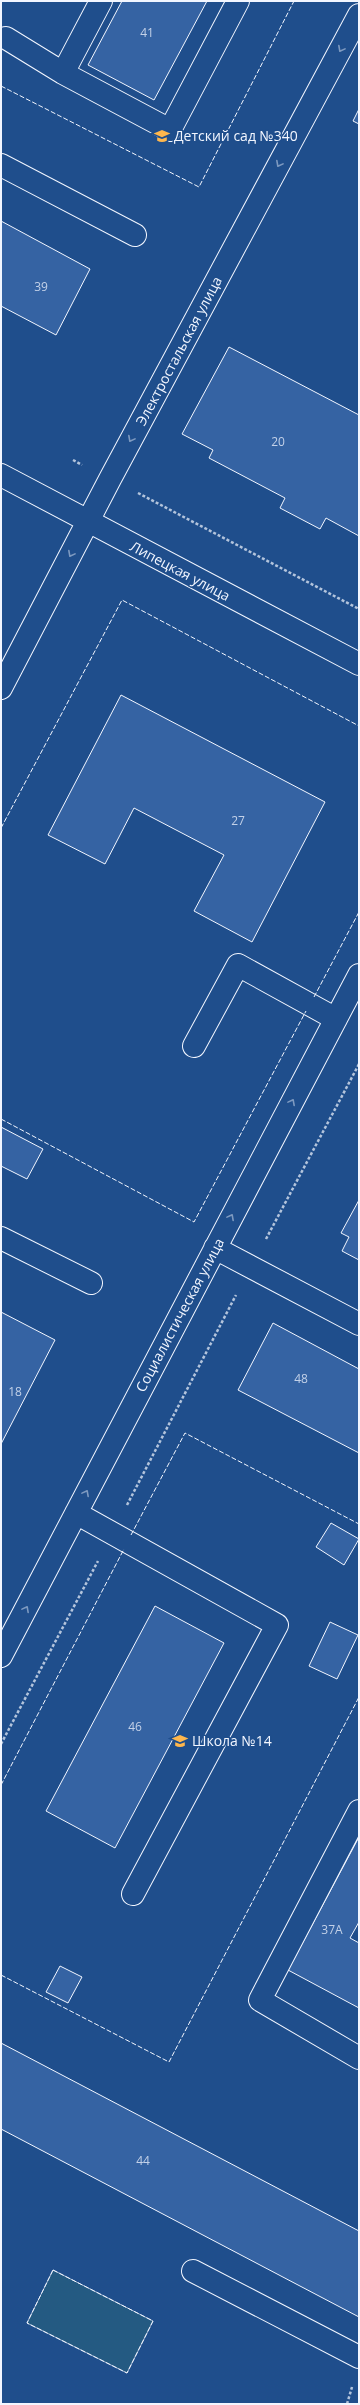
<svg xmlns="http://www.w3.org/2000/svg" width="360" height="2405" viewBox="0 0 360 2405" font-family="'Open Sans',sans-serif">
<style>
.green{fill:#245a82;stroke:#a8bbd7}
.building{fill:#3563a3;stroke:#f2f6ff}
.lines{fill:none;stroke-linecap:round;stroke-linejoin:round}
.minor-casing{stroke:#f2f6ff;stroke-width:24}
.path{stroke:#b3c4dc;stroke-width:2.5;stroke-dasharray:3 2;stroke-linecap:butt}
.minor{stroke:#1f4e8c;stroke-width:22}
.fence{stroke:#f2f6ff;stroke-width:1;stroke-dasharray:5 2;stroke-linecap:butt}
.oneway{stroke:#7e9ac0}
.labels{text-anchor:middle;stroke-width:3;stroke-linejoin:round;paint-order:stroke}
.number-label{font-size:12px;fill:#c3d1e8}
.poi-label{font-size:14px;fill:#f2f6ff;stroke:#1f4e8c;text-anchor:start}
.street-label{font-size:14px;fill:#f2f6ff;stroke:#1f4e8c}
</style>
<rect width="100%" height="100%" fill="#1f4e8c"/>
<path class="green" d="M53,2270L153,2321L127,2373L27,2323Z"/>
<path class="building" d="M122,1H207L154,100L88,65Z
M359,109V124L353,121Z
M1,221L90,269L56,335L1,306Z
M229,347L359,415V536L326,518L320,529L280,508L285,498L209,458L213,450L182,434Z
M121,695L325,802L252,942L194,911L224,855L134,808L105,864L48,835Z
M1,1127L43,1149L27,1179L1,1166Z
M359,1200V1260L342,1251L349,1237L341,1233Z
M1,1312L55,1340L1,1444Z
M273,1323L359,1369V1453L238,1390Z
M331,1523L359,1539L344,1565L316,1547Z
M155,1606L224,1643L115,1848L46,1811Z
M330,1622L358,1635L337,1679L309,1666Z
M359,1837V1922L350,1938L359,1943V2008L288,1970Z
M60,1966L82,1977L68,2003L46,1992Z
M1,2043L359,2231V2317L1,2129Z"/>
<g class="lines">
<g class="minor-casing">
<path id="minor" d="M6,38L63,73L170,130L238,1
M63,73L101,1
M1,165L135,235
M1,475L359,664
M1,688L110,479L359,15
M194,1046L238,965L336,1019
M1,1238L91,1283
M215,1248L359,1324
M76,1513L277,1625L133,1894
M1,1656L359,975
M359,1811L260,2000L359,2058
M193,2271L359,2357"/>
</g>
<path class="path" d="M73,460L82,465
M138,493L359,609
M266,1239L359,1064
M127,1505L236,1295
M1,1744L98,1561
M347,2404L352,2387"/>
<use href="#minor" class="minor"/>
<path class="fence" d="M1,86L199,187L294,1
M1,828L122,600L359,726
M314,997L359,912
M1,1119L194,1222L306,1011
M131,1535L185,1433L359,1524
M1,1785L124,1549
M1,1975L169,2062L359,1697
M53,2270L153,2321L127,2373L27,2323Z"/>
</g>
<defs><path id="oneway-chevron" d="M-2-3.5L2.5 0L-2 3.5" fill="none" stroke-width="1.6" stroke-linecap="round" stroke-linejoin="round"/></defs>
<g class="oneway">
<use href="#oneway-chevron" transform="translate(341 49) rotate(118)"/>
<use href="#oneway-chevron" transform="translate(279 164) rotate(118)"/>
<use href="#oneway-chevron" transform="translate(131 439) rotate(118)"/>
<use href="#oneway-chevron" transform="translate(71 554) rotate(118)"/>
<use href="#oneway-chevron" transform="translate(292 1102) rotate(-62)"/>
<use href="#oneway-chevron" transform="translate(231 1217) rotate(-62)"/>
<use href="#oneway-chevron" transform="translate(86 1493) rotate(-62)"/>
<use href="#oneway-chevron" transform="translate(26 1609) rotate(-62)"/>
</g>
<defs>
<g id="school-bare" transform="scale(1.2)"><path d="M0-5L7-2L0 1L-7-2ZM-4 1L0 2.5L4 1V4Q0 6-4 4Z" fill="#ffb74d" stroke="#1f4e8c" stroke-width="2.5" paint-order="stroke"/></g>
</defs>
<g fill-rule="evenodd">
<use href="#school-bare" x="162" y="136"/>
<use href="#school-bare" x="180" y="1741"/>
</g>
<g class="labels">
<g class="number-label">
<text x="147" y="37">41</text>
<text x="41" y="291">39</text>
<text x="278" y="446">20</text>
<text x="238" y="825">27</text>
<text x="301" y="1383">48</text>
<text x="15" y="1396">18</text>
<text x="135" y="1731">46</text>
<text x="332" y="1934">37А</text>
<text x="143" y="2165">44</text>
</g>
<g class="poi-label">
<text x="174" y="141">Детский сад №340</text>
<text x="192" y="1746">Школа №14</text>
</g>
<g class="street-label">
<text transform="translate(179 351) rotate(-62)" y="5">Электростальская улица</text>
<text transform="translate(180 571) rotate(28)" y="5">Липецкая улица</text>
<text transform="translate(180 1315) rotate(-62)" y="5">Социалистическая улица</text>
</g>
</g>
<rect width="360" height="2405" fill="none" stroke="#f2f6ff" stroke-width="4"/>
</svg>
